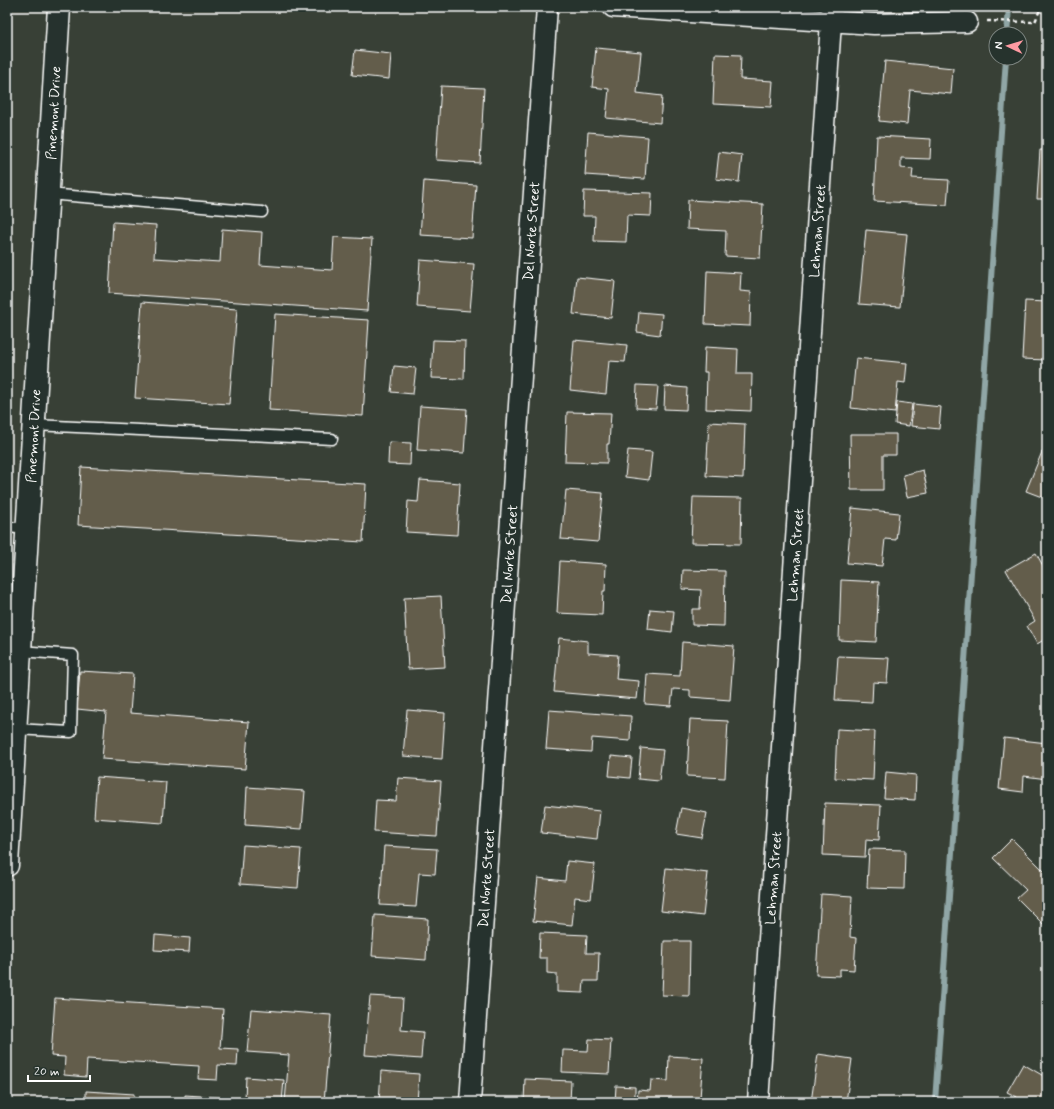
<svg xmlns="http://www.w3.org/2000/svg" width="1054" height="1109" viewBox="0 0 1054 1109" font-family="Mynerve,sans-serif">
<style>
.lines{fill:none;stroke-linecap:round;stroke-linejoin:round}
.stream{stroke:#90a6a6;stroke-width:6}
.building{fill:#635d4c;stroke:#fff}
.lane-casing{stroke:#fff;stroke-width:13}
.street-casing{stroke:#fff;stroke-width:23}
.secondary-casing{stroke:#fff;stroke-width:25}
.path{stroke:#fff;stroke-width:2.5;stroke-dasharray:4 3;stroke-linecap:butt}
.lane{stroke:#26332d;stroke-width:10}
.street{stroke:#26332d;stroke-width:20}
.secondary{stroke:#26332d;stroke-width:22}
.labels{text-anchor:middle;stroke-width:3;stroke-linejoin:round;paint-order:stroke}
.street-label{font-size:14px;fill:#fff;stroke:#26332d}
</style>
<rect width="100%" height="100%" fill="#384036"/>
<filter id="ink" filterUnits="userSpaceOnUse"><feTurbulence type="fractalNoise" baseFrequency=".025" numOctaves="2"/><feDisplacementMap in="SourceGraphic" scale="8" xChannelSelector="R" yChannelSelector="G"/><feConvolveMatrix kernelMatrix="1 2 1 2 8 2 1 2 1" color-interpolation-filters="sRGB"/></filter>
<g filter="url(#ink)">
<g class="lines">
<path class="stream" d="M1007,34L1009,7
M935,1102L1006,58"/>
</g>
<path class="building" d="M596,48L641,52L637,93L662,96L660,123L606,118L609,89L592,87Z
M355,50L391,54L389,79L352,75Z
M715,54L741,55L740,79L773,81L771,107L713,104Z
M885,61L953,68L951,94L910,90L907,124L879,121Z
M441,86L484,88L480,163L436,160Z
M588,132L648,137L645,179L585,175Z
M877,136L931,139L930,159L901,158V168L913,169L912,178L949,180L947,205L874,201Z
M1040,150H1047V199H1037Z
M719,152L742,155L739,182L716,179Z
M424,181L476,185L472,238L420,235Z
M584,191L652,193L651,216L627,215L626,242L594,241L595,216H583Z
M688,200L763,204L760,258L725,256L726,231L687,229Z
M113,222L156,225L154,258L220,262L222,229L262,232L260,265L332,270L334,237L372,239L367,311L109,293Z
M866,230L907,234L900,307L859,304Z
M420,260L474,264L470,311L417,307Z
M707,271L741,273L740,291L751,292L750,326L705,324Z
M577,277L615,281L611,318L573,314Z
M1025,301L1047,302V360L1022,359Z
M142,302L237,309L229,404L135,398Z
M639,312L662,314L660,335L637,332Z
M275,314L369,320L363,416L269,410Z
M433,340L465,341L464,379L431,378Z
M574,340L627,345L625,362L609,361L606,394L570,390Z
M705,347L738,349L737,374H752L751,411L706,409L707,372H704Z
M856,358L907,363L905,383L898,382L895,413L851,408Z
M394,366L416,368L413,394L391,392Z
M637,385L658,386L656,409L636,408Z
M665,386L687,388L686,410L664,409Z
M897,402L912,404L909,426L895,424Z
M913,404L941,407L939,429L911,426Z
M420,406L467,409L464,453L417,450Z
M567,412L611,413L609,444H607V463L565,462Z
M709,422L745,424L743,478L706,476Z
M850,434H896V455H883V490H851Z
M389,442L411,443L410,465L388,464Z
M628,450L652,452L649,480L625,477Z
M1042,452L1047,454V499L1026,491Z
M81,467L366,484L363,542L78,525Z
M923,470L928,493L907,497L903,475Z
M420,480L460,483L457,535L406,532L408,501L418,502Z
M566,490L603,493L598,542L561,539Z
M693,497L742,498L741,544L691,543Z
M852,508L899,513L896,540L885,539L882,566L847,563Z
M1036,553L1047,573V638L1037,644L1027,626L1035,621L1006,570Z
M560,561L606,564L605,591H603L602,615L557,613Z
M683,570L725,571L724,626L692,625V609H700L701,590L682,589Z
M841,580L879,582L876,642L839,640Z
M441,596L445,667L408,669L404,598Z
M650,609L674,611L672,632L648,629Z
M559,638L588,641V653L618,655L616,679L639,681L637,699L554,692Z
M682,642L734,646L730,700L690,697V690L673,689L671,706L645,704L647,674L680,676Z
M838,656L889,658L887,683L873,682L872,702L835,700Z
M80,671L133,674L130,713L249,722L245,769L102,759L106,712L77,709Z
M407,710L445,713L442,759L403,756Z
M549,710L631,716L630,741L592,738L591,752L546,749Z
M690,719L728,721L725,778L687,776Z
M837,729L875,731L873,780L835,778Z
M1004,738L1047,743L1045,756H1047V779L1024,776L1023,792L999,789Z
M641,748L663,750L659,781L638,779Z
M611,756L632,758L630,778L609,776Z
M886,772L916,775L915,800L884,798Z
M97,777L166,782L163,823L94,818Z
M398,778L441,781L437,836L374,832L376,800L396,801Z
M247,787L305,791L302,829L245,825Z
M825,803L881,805L879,840L866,839L865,857L823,855Z
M545,805L600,811L597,839L541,833Z
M681,808L707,813L702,838L676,834Z
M1012,839L1047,874V928L1017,898L1026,890L993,858Z
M243,845L301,849L298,888L240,884Z
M384,846L437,849L435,874L419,873L416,907L380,905Z
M869,849L905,850L904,889L867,888Z
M567,861L595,864L591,899L575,897L572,925L533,921L538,878L565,881Z
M666,868L708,873L703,916L661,911Z
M821,894L852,896L850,937L856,938L854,970L840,969V976L816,975Z
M375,915L428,919L426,960L372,956Z
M540,933L587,935L586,953H599L598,981H584L583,993L557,992V974L547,973V958H539Z
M155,935L190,938L189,952L154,950Z
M664,941H690L689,996L662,995Z
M370,996L403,998L401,1030L423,1032L421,1059L365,1055Z
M55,998L223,1009L220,1048L238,1049L237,1066L218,1065L217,1080L198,1079L199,1066L87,1059L86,1077L64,1075L65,1057L51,1056Z
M251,1009L331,1015L324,1102H285L289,1055L247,1052Z
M589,1039L611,1040L609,1074L562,1072L563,1050L588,1051Z
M818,1054L852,1059L846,1102H811Z
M669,1056L703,1058L700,1098H693V1102H637L638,1090L650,1091L651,1080L668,1081Z
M1023,1064L1047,1078V1102H1014L1017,1097L1007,1092Z
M381,1071L419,1074L417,1102H379Z
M246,1077L284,1080L282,1102H185V1095L245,1099Z
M525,1079L571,1081L570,1102H524Z
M616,1086L635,1087V1102H615Z
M86,1091L134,1094V1102H86Z"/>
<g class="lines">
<g class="lane-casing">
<path id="lane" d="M48,194L262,212
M34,425L332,439
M7,527L28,529
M15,729L71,732L73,655L20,651"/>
</g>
<g class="street-casing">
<path id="street" d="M613,7L874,24L967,22
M470,1102L547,7
M758,1102L832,7"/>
</g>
<g class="secondary-casing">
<path id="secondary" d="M7,865L59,7"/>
</g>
<path class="path" d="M987,21L1035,22L1041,7"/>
<use href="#lane" class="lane"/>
<use href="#street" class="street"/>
<use href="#secondary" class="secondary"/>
</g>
</g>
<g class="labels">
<g class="street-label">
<text transform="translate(53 113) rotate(-87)" y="5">Pinemont Drive</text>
<text transform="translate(531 231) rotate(-86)" y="5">Del Norte Street</text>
<text transform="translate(817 231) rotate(-86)" y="5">Lehman Street</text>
<text transform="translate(33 436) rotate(-87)" y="5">Pinemont Drive</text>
<text transform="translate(509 554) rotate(-86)" y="5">Del Norte Street</text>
<text transform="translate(795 555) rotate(-86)" y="5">Lehman Street</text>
<text transform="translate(486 878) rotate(-86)" y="5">Del Norte Street</text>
<text transform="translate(773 878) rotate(-86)" y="5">Lehman Street</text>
</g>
</g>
<rect width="1054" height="1109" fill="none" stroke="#26332d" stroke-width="24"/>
<rect x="12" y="12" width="1030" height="1085" fill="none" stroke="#fff" stroke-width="1.5" filter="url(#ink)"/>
<g transform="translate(1008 46) rotate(274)"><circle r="19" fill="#26332d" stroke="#7d8581"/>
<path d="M0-3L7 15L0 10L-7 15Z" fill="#ff9aa2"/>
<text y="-6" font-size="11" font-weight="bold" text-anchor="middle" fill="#ffffff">N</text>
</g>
<path d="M28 1075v6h62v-6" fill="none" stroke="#ffffff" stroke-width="2"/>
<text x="34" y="1075" font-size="12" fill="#ffffff" stroke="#26332d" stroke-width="3" paint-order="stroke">20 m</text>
</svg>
